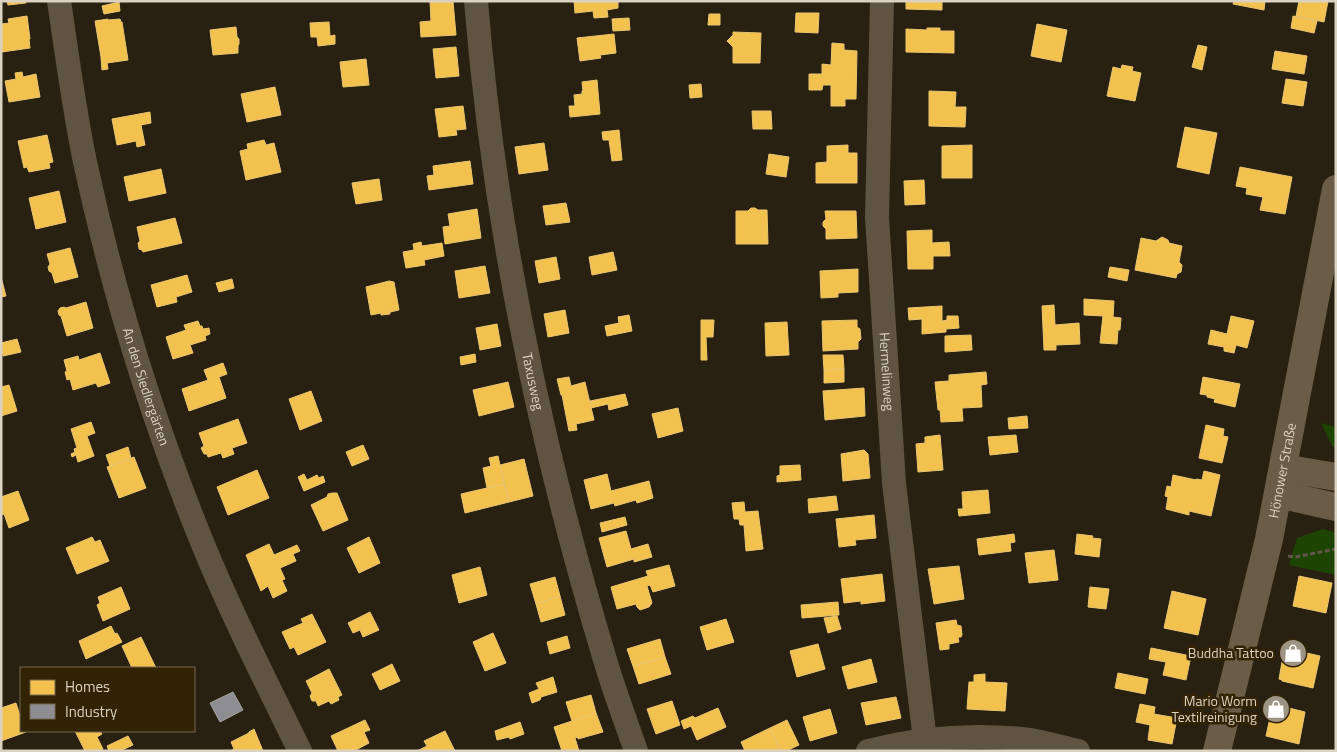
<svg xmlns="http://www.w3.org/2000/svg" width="1337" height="752" viewBox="0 0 1337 752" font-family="'Titillium Web',sans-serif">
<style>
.green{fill:#1e4402}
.homes{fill:#f2c14e;stroke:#ebc671}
.industry{fill:#8d8d92;stroke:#a5a2a0}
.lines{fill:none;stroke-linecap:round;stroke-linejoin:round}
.path{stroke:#605748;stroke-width:3;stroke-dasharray:5 2.5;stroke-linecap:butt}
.street{stroke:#5f5341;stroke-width:24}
.secondary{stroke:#6a5c46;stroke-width:28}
.labels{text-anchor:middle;stroke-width:5;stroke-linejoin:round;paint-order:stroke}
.street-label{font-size:14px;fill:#dcd2c2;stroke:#322305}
.poi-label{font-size:14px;fill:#dcd2c2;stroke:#322305;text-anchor:end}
</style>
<rect width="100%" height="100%" fill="#282010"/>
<path class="green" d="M1321,423L1336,427V448L1332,446Z
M1323,529L1336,533V575L1289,565L1297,538Z"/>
<path class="homes" d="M7,1H26V3L8,5Z
M426,1H453L456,35L421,37L420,22L431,21L430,1Z
M574,1H618V8L607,10L608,17L594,18L593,11L575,13Z
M906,1H942V10L906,9Z
M1234,1H1265L1264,10L1233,4Z
M1299,1H1328L1324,22L1296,16Z
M119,2L120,11L104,14L102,6Z
M796,13H819L818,33L795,32Z
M709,14H720V25H708Z
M27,16L30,39H29L30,48L2,52L1,24L9,23L8,19Z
M1293,16L1317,21L1314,33L1291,28Z
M629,18L630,30L613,31L612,19Z
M108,19V20L120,19L121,22H122L128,60L107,63L108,69L102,70L101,58V57L95,21Z
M329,22L330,36L335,35V44L318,46L317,37H311L310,23Z
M1037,24L1067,30L1061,62L1031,56Z
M236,27L237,37L239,39V44L238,46V53L213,55L210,30Z
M927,28H940V31H954V53L906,52V29L927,30Z
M733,32L761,33L760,63H733V47L727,41L733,35Z
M614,34L616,53L600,55L601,58L580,61L577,38Z
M832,43L844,44V50L857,51L856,99H845V106H831V85H823L822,90H809V74H822V64L831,65Z
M1198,45L1207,47L1202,70L1192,67Z
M456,47L459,76L436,78L433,49Z
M1275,51L1307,56L1304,74L1272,69Z
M366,59L369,85L343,87L340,62Z
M1122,65L1133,67L1132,71L1141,73L1135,101L1107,96L1113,67L1121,69Z
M22,72L23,77L36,74L40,97L9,102L5,81L16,79L15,73Z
M1286,79L1307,82L1303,106L1282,103Z
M597,80L600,114L570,117L569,106H575L574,95L582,94V91H583L582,82Z
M701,84L702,97L690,98L689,85Z
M275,87L281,115L247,122L241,94Z
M929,91L956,92L955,107H966L965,127L929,126Z
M463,106L466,129L456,130L457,135L439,137L435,109Z
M752,111H771L772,129H753Z
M150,112L151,123L141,125L145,145L137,147L136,141L117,145L112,119Z
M1185,127L1217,133L1209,174L1177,167Z
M619,130L622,160L612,161L609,140H603L602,132Z
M47,135L53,162L49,163L50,168L29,172L27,167L24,168L18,141Z
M264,140L266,145L274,143L281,172L246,180L240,151L248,149L247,144Z
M544,143L548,170L519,174L515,147Z
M848,145V153H857V183H816V163L827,162V146Z
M972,145V178H942V146Z
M769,154L789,157L786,177L766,174Z
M470,161L473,184L429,190L427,176L434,175L433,166Z
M1240,167L1292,177L1285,214L1260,210L1263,197L1246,194L1247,188L1236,186Z
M161,169L166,193L129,201L124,177Z
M379,179L382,200L356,204L352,183Z
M924,180L925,204L905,205L904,181Z
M59,191L66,222L36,229L29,198Z
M566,203L570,222L546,225L543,206Z
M751,208H755L758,210H767L768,244H736V211H748Z
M477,209L481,238L445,244L443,227L450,226L448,214Z
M825,211H856L857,238L826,239V229L823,226V222L826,219Z
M175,218L182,243L143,252L142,250L139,249L138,243L140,241L137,227Z
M932,230V243L949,242L950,256H933V269H908L907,231Z
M1162,237L1168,240L1169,243L1182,246L1179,262L1182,265L1181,272L1177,274L1176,278L1135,270L1141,238L1156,241Z
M421,242L422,246L442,243L444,256L424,260L425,265L406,268L403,252L414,250L413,244Z
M70,248L78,277L55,283L52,273L49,271L48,267L50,264L47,254Z
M613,252L617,270L592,275L589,257Z
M556,257L560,279L539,283L535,261Z
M485,266L490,293L459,298L455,271Z
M1110,267L1129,270L1127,281L1108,277Z
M858,269V292L838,293V297L821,298L820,271Z
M187,275L192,292L176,297L177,302L157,307L151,285Z
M1,277L6,296L1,297Z
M232,279L234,288L219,292L216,283Z
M389,281L394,282L399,310L390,312V314L381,315V313L371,315L366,287Z
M1084,299L1114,301L1113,317L1121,318L1120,330H1118L1117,344L1100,343L1103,316L1084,315Z
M86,302L93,328L67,336L61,316L59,315L58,311L60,308L64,307L66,308Z
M1054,305L1055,325L1079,323L1080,344L1056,345V350H1044L1042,306Z
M942,306V321L947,320V316H958L959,328L946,329V332L922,334V319L909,320L908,308Z
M565,310L569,333L548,337L544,314Z
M629,315L632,331L607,336L605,326L619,323L618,317Z
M1231,316L1254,321L1247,348L1236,345L1234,353L1224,351V347L1208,344L1211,330L1227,334Z
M701,320H714L713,337H706L707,360H701Z
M857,320V327L860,329L861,339L858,342V349L823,351L822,321Z
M198,321L200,326H202L203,329L209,328L210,334L205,336L206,340L190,345L193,353L173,359L166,337L186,330L184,325Z
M787,322L789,355L766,356L765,323Z
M497,324L501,346L480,350L476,328Z
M971,335L972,350L945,352V336Z
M17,339L21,352L3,356L1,343Z
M100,353L110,383L98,387L96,383L73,390L70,379L67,380L65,372L67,371L64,360L78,356L79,360Z
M475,354L476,362L461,365L460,357Z
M823,355H843L844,369L824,370Z
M223,363L227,374L219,377L226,398L189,411L182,389L208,380L204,370Z
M844,369V382L824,383V370Z
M986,372L987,384L981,385L982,407L962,408L963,421L941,422L940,410H938L935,382L949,381V375Z
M569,377L571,386L585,382L594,420L576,424L577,430L569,431L562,395H561L557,379Z
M1203,377L1240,384L1235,407L1214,402L1215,399L1207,397V395L1200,394Z
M508,382L514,407L479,416L473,390Z
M9,385L17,411L1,416V387Z
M864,388L865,416L825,420L823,391Z
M311,391L322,421L300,430L289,399Z
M625,394L628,405L609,410L608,404L591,408L590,401Z
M678,408L683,431L658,438L652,414Z
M1027,416L1028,428L1009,429L1008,418Z
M238,419L247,443L232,448L234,454L223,458L221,453L208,457L207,454H204L201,448L204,446L199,433Z
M91,422L95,433L87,436L94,456L78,462L76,455L72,457L71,454L75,452L74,449L77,448L71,429Z
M1206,425L1224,429L1223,436L1228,437L1222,463L1199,458Z
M940,435L943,470L918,472L916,444L925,443V437Z
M1016,435L1018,452L990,455L988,437Z
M363,445L369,459L352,466L346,452Z
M128,447L131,458L110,466L106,455Z
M864,450L868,454L870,478L843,481L841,454Z
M498,456L504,484L487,488L483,468L491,466L489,458Z
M134,457L146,488L119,498L107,467Z
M524,459L533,496L509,502L500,465Z
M800,465L801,480L777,482V476L780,475V466Z
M257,470L269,498L228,515L217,487Z
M1204,471L1220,475L1211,516L1189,511V515L1166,509L1168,497L1165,496L1167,486L1171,487L1173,475L1196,480V479L1202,480Z
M304,474L307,480L317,475L319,478L323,476L325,482L304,491L298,477Z
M607,474L611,491L649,481L653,498L637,503L636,500L615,506L614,503L591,509L584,480Z
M504,484L509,502L465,513L461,494Z
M988,490L990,513L959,516L958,509H963L962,492Z
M18,491L29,520L9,528L4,514L1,515V497Z
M332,493H337L348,520L323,531L311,505L327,497L328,494Z
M836,496L838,510L809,513L808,499Z
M744,502L745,512L758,511L763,549L746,551L744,525H740L739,519H734L732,503Z
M874,515L876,538L855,540L856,545L839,547L836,519Z
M625,517L627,525L602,532L600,523Z
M626,531L631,549L648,544L652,557L634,562V559L607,567L599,538Z
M1014,534L1015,542L1010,543L1011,551L979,555L977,539Z
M1077,534L1093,536L1092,538L1101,539L1099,557L1075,554Z
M92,537L95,542L100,540L109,561L77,574L66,548Z
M369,537L380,563L359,573L347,548Z
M269,544L274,555L297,545L300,551L293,554L296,561L280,568L285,579L282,580L287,591L273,598L268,586L261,591L246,555Z
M1054,550L1058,580L1029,583L1025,553Z
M669,565L675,586L653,592L650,585L647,586L652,603L649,607L640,610L637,607L636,604L617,609L611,587L648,576L646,571Z
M959,566L964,599L934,604L928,569Z
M480,567L487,595L459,603L452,575Z
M882,574L885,601L861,604V601L844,603L841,579Z
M1299,576L1332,583L1326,613L1293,606Z
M555,577L560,596L536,604L530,584Z
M121,587L130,609L103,621L97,605L100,603L98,597Z
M1090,587L1109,589L1106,609L1088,607Z
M1172,591L1206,599L1198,635L1164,628Z
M560,596L565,615L541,622L536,604Z
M838,602L839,615L802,618L801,605Z
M370,612L379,630L363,637L360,630L353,633L348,623Z
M312,614L326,642L298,655L294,647L290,649L282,632L303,623L301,619Z
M837,616L841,629L828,633L824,618Z
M726,619L734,642L707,650L700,627Z
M956,620L957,625L961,626L962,635L961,637H958L959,642L949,644V649L940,650L936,623Z
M111,626L115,634L117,633L122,642L86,659L79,641Z
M493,633L506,663L485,671L473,642Z
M567,636L570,648L550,654L547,642Z
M141,637L156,668H132L122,646Z
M660,639L665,657L633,666L627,649Z
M818,644L825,669L797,677L790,651Z
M1151,648L1191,656L1186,680L1163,675L1166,662L1149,659Z
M1289,649L1320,656L1313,688L1282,681V680L1279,679L1282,662L1286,663Z
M665,657L671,674L639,684L633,666Z
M871,659L877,682L848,689L842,667Z
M392,664L400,681L380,690L372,674Z
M329,669L342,695L338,697L339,700L331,704L329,701L318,706L316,701H312L310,696L312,693L306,681Z
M1118,673L1148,679L1145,694L1115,688Z
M985,674V682L1007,683L1005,711L967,709L969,682H974V675Z
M553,677L557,692L541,697L540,700L532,703L529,693L539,689L536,683Z
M591,695L596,713L572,721L566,702Z
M896,697L901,718L866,725L861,703Z
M672,701L680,725L656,734L647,709Z
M16,703L21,719V731H25L26,732L1,741V708Z
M1140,704L1155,707L1154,714L1177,718L1172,744L1148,740L1150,725L1136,722Z
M1273,704L1305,712L1299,744L1266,736Z
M718,708L726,727L697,740L691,726L684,729L681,721L693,716L695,718Z
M830,709L837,733L810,741L803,717Z
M596,713L603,732L578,739V737L575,738L579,751H562L554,727Z
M365,720L370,730L364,732L369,743L354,751H338L331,736Z
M787,720L799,745L786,751H781L770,728Z
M520,722L524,734L510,739L509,737L497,740L495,731Z
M770,728L781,751H745L741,742Z
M254,729L263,751H230L234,749L231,742L249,733V732Z
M75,731H100L102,734L97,737L103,749L99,751H85Z
M445,731L455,751H417L427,746L424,741Z
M128,736L133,745L120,751H109L107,746Z"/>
<path class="industry" d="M233,692L243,710L220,722L210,703Z"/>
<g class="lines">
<path class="path" d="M1288,556L1295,557L1336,549"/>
<g class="street">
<path id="s1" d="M59,1C67,55 74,109 85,162C113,292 152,419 202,542C231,613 266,682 300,751"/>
<path id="s2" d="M476,1C494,226 541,448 606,663C615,693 626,722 636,751"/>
<path id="s3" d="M882,1L877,217L894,483L925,740"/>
<path d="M868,751C918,738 970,734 1022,739C1041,741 1060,747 1078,751"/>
</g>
<g class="secondary">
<path d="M1283,468L1336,477"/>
<path d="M1278,494L1336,507"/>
<path id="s4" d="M1217,751L1269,539L1336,189"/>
</g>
</g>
<defs>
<g id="shop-disc" transform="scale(1.4375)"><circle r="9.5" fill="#9d9484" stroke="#322305"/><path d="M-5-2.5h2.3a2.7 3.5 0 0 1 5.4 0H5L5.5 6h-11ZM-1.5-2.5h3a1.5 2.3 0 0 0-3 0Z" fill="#fff"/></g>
</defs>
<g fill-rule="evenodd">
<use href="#shop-disc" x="1293" y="653"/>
<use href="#shop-disc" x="1276" y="709"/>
</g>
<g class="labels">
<g class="street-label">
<text dy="5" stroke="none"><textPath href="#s3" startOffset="371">Hermelinweg</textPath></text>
<text dy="5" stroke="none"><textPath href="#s2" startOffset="385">Taxusweg</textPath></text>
<text dy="5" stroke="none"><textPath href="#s1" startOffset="396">An den Siedlergärten</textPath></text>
<text dy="5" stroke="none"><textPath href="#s4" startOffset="288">Hönower Straße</textPath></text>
</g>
<g class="poi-label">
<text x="1274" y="658">Buddha Tattoo</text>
<text x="1257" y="706">Mario Worm<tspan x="1257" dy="16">Textilreinigung</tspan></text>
</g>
</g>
<rect width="1337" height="752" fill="none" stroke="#dcd2c2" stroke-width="5"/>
<rect x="20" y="667" width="175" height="65" fill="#322305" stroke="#766951"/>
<rect x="30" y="680" width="25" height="15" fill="#f2c14e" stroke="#766951"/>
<text x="65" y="692" font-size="15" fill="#dcd2c2">Homes</text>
<rect x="30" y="704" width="25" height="15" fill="#8d8d92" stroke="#766951"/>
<text x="65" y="717" font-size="15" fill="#dcd2c2">Industry</text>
</svg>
